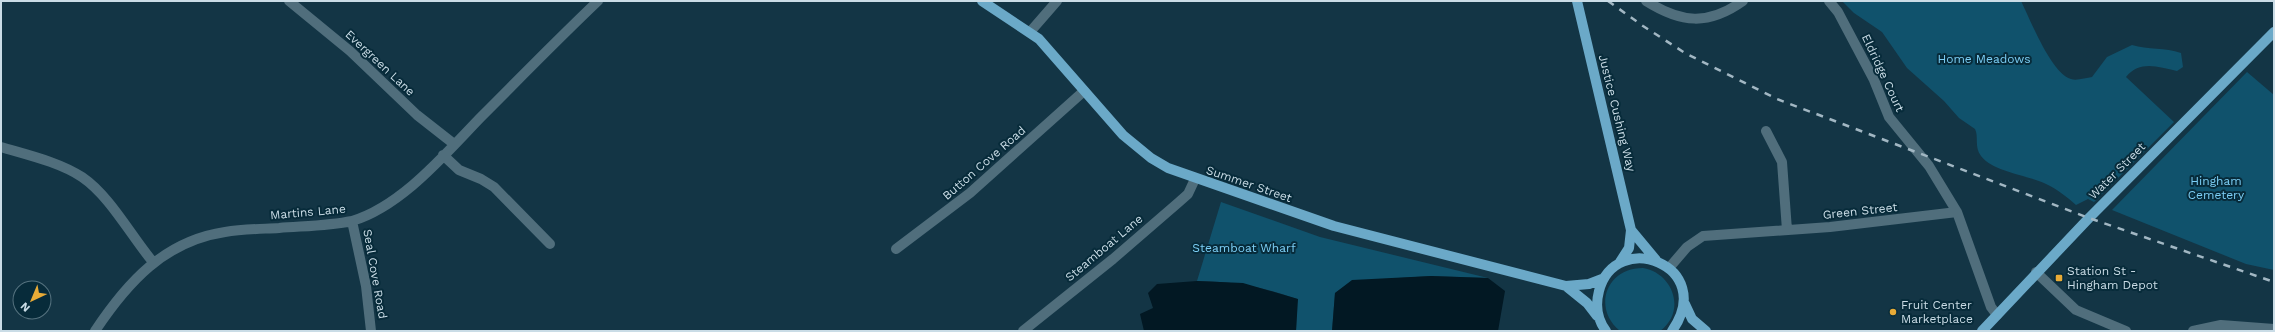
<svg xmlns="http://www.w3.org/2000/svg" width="2275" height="332" viewBox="0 0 2275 332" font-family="'Work Sans',sans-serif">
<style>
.green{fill:#10526c}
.water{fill:#021823}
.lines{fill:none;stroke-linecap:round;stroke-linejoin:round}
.minor{stroke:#506e7c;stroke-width:10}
.major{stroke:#6ba9c8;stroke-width:10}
.rail{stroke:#a2b7c3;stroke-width:2.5;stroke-dasharray:7 7;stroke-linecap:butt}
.poi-dot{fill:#e8ab37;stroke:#072b3a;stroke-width:1.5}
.labels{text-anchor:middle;stroke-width:4;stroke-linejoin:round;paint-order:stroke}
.park-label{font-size:12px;fill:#7ccef5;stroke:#072b3a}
.street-label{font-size:12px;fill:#cadce6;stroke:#072b3a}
.poi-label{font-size:12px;fill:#cadce6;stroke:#072b3a;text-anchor:start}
</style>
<rect width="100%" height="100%" fill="#133545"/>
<path class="green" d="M1842,1H2021C2030,19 2051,73 2071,79C2076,81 2086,78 2092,77L2107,57L2132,45C2148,50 2165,47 2181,53L2183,67L2177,71C2158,67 2140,60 2126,77L2174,122L2094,202L2088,199L2076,205C2067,197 2057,189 2046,184C2028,175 1993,172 1981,156C1974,147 1979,137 1975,129L1959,118L1944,101L1907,68L1882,32L1854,13Z
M2247,72L2274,95V270L2246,264L2112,210Z
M1221,202L1320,237L1488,278L1431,276L1352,281L1335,293L1332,331H1296L1297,299C1264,287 1232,281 1197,281Z
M1643,268C1673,273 1687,311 1660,331H1620C1592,308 1606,268 1643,268Z"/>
<path class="water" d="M1431,276L1488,278L1505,291L1498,331H1332L1335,293L1352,280Z
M1197,281L1243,283L1298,299L1296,331H1144L1140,314L1153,308L1148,293L1157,284Z"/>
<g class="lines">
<path class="minor" d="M289,1L350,51L417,115L454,144
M1646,1C1681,23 1708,26 1743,1
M1829,1L1838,12L1874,80L1889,117L1929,166L1957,212L1991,307L1997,315
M1030,32L1057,1
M1766,131L1782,162L1787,230
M1,147C28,155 59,162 82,177C110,196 131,236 153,262
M443,155L459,170L481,179L494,187L550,244
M352,221L366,286L371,331
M896,249L970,193L1084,91
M1669,268L1687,247L1703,236L1830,227L1957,212
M2036,272L2076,310L2126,331
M95,331C127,283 164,241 225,232C243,229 261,229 279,228C303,226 328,226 352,221C402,206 445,154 481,117C520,78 558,39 598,1
M1023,331L1113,259L1179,202L1188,194L1195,179
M2193,331L2221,325L2274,329"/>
<path class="major" d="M982,1L1039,39L1123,135L1151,158L1168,168L1334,226L1566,286L1589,284L1602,279
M1577,1L1631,230L1629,248L1620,262
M1631,230L1656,260
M1566,286L1587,303L1597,316
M1685,304L1692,319L1706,331
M1606,331C1597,319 1595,306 1599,291C1615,228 1718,265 1672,331
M1982,331L2089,218L2274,32"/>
<path class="rail" d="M1608,1L1643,26L1685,53L1777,99L2089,218L2274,282"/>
</g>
<g class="poi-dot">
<rect x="2055" y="274" width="8" height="8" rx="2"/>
<circle cx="1893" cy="312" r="4"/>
</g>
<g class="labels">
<g class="park-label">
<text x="1984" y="63">Home Meadows</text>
<text x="2216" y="185">Hingham<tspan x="2216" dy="14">Cemetery</tspan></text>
<text x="1244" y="252">Steamboat Wharf</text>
</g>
<g class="street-label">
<text transform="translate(380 63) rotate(43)" y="4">Evergreen Lane</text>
<text transform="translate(1883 73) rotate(65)" y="4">Eldridge Court</text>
<text transform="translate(1617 113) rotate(76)" y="4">Justice Cushing Way</text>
<text transform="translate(984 163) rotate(-41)" y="4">Button Cove Road</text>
<text transform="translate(2117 171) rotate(-45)" y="4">Water Street</text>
<text transform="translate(1249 184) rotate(19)" y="4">Summer Street</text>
<text transform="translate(1860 211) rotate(-6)" y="4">Green Street</text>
<text transform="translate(308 212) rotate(-5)" y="4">Martins Lane</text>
<text transform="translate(1104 248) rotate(-40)" y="4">Steamboat Lane</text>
<text transform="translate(375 274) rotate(80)" y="4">Seal Cove Road</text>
</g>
<g class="poi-label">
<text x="2067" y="275">Station St -<tspan x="2067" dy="14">Hingham Depot</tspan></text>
<text x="1901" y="309">Fruit Center<tspan x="1901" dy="14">Marketplace</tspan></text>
</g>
</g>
<rect width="2275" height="332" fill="none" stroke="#cadce6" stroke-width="4"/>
<g transform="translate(32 300) rotate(224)"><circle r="19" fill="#072b3a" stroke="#55727f"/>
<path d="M0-3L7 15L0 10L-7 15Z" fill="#e8ab37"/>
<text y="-6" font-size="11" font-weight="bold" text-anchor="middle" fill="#cadce6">N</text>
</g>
</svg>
